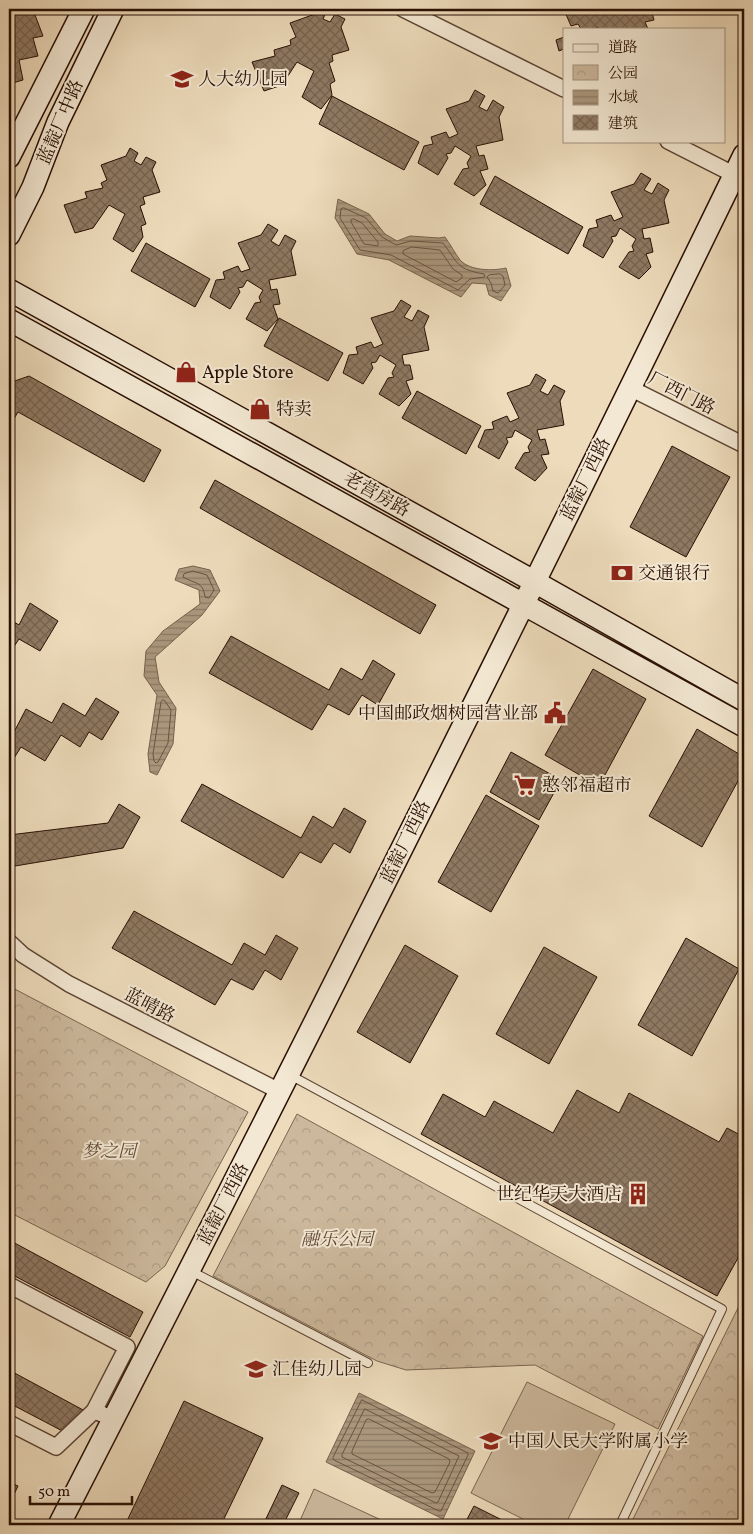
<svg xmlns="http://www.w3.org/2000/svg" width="753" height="1534" viewBox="0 0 753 1534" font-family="Vollkorn,'Noto Serif SC',serif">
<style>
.park{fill:url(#park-crowns);stroke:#7a6450}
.garden{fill:#ccb89c;stroke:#7a6450}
.water{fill:url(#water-rules);stroke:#76604c}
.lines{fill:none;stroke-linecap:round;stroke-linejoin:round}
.shore{stroke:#6a5240;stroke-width:1}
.building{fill:url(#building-cross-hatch);stroke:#290f03}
.lane-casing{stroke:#5a4231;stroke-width:10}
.street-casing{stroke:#5a4231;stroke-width:18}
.secondary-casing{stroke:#290f03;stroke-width:24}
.lane{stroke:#f3e8d3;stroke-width:8}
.street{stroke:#f3e8d3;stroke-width:15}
.secondary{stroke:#f3e8d3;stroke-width:21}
.labels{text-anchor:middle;stroke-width:4;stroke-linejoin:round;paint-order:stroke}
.poi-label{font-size:18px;fill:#290f03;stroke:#f3e8d3;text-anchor:start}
.street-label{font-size:18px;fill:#290f03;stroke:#f3e8d3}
.park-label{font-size:18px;font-style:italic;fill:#624a39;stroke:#f3e8d3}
</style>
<defs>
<pattern id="park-crowns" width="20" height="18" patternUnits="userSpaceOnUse" patternTransform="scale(1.25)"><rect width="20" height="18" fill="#ccb89c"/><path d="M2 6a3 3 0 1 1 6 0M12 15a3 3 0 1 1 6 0" fill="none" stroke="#af9d85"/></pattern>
<pattern id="water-rules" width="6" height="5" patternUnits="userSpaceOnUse" patternTransform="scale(1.25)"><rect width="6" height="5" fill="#aa967c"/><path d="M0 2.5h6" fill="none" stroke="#8a7963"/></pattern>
<pattern id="building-cross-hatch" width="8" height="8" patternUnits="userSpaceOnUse" patternTransform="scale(1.25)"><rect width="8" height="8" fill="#8f7963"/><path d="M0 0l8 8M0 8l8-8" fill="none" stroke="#75624f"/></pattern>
</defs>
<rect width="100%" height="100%" fill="#eddbbb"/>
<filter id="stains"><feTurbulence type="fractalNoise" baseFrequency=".004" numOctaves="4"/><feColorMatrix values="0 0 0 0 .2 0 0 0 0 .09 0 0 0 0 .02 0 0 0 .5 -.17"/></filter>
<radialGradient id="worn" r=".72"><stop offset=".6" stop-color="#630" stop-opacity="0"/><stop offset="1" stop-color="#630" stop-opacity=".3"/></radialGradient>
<path class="park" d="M9,986L248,1112L165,1266L146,1282L9,1212Z
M297,1114L703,1336L658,1429L535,1365L406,1370L377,1361L213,1276Z
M744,1296V1525H630Z"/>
<path class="garden" d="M527,1382L615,1424L565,1525H535L471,1493Z
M314,1489L392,1525H298Z"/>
<path class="water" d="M338,199L369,214L385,234L397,241L410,236L439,238L445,237C450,244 455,253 460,260C470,271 493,271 506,268L511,286L501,301L489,295L486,284L472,283L461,297L389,260L357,254L335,218Z
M193,566L210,570L220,591L202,615L155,657L159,682L176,708L173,744L157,775L150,772L148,754L157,695L144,676L146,651L163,631L200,604L199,590L175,580L179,569Z
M359,1393L475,1451L443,1519L326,1462Z"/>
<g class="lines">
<path class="shore" d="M344,208L366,218L382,237L396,245L411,241L443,243C459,264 456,269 484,274L485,277L470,279L458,290L391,255L360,250L340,218L341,209Z
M354,219L362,223L378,242V246L364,244L351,222V220Z
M412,247L440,250L453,269L462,275V278L456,282L403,254V251Z
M500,274L503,276L505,285L498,293L493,291L491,283L487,277L489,275Z
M193,571L207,575L214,590L209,598L205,597C203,581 195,584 183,577L184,574Z
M163,700L165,701L171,710L168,743L158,762L156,763L154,761L153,754L161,702Z
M362,1400L468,1453V1455L441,1511H439L334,1460L333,1458Z
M365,1409L459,1456L438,1502L436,1503L342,1457V1455Z
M369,1419L449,1459L450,1462L435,1492L432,1493L352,1454V1451L366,1420Z"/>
</g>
<path class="building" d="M9,9H39L35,15L43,36L33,38L38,56L19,60L23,80L9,84Z
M317,9L327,10L323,19L330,22L335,14L345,19L341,27L349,50L332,55L333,61L329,63L335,81L330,84L332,95L321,109L302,97L314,71L297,62L282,85L264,91L252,62L275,56L274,50L291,45L290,40L296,37L290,23L315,14Z
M575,9H651L654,20L645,22L648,29H600L597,27L595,29H581L578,24L571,26L565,12Z
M564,37V49L559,51L556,40Z
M475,90L485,96L479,107L487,111L493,100L504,107L499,117L503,140L476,146L479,156L484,155L488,169L480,171L486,185L474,196L454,184L463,169L469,168L467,163L471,156L455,146L451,153L446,154L448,158L438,175L418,163L424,146L433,144L431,137L446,132L449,138L458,134L446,109L469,101Z
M332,96L419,142L404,170L319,124Z
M130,148L138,153L134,161L141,165L146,157L156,162L152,170L160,192L143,197L145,204L140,206L146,224L141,226L143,237L133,252L113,239L125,214L109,205L93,228L75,233L64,205L87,198L85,192L103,188L101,183L107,180L101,165L126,156Z
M641,173L651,179L644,190L652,194L658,183L669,190L664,200L669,223L642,229L644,239L650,238L653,252L646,254L651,267L639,279L619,267L629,252L634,251L632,246L636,239L620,228L616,236L611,237L613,241L603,258L583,246L589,229L598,227L596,220L611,215L614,221L623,217L611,192L634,184Z
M495,176L583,227L568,254L480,204Z
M268,224L278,230L271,241L279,246L285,235L296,241L291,251L296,275L269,280L271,290L277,289L280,304L273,305L278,319L267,331L246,319L255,303L261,302L259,297L263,290L247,280L243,287L238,288L240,292L230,309L210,297L216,280L225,279L223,272L238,266L241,272L250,269L238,243L261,235Z
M146,243L210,279L195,307L131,271Z
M401,300L411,306L404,317L412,321L418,310L429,316L424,327L429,350L402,355L404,365H410L413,379L406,381L411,394L399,406L379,394L388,378L394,377L392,373L396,365L380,355L376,362L371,363L373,368L363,384L343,373L349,355L358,354L356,347L371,342L374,348L383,344L371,318L394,311Z
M279,318L343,353L328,381L264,346Z
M536,374L546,380L540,391L548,395L554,385L565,391L560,401L564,425L537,430L540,440L545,439L549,454L541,455L547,468L535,481L515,468L524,453L530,452L528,447L532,440L515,430L512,437L506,438L508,442L499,459L478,447L485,430L494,429L492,422L507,416L510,422L519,418L507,393L530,385Z
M29,376L161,450L144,482L18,412L9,427V383Z
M417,391L481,426L466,454L402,418Z
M672,446L730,477L686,557L630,527Z
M215,480L436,605L420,634L200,508Z
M30,603L58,621L40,651L19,639L9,654V619L19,625Z
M231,636L329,690L341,668L362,680L373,660L395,674L378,705L362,695L349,715L328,704L312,730L209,673Z
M593,669L646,699L599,786L545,755Z
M96,698L119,712L102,740L89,732L80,747L61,735L45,761L21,747L9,766V731L13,734L26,709L52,723L63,703L85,716Z
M697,729L744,757V770L702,847L649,816Z
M511,752L561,780L539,820L490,792Z
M202,784L301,838L313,816L333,828L344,808L366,821L350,853L334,843L321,863L300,852L283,878L181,821Z
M486,795L539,826L491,912L438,882Z
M119,804L140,817L123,848L15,866L9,863V835L108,823Z
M134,911L232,965L244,943L265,955L276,935L298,948L281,980L265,970L253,990L231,979L215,1005L112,948Z
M686,938L739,969L692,1056L638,1025Z
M405,945L458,976L410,1063L357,1032Z
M544,947L597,977L549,1064L496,1034Z
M577,1090L619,1113L629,1093L719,1142L727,1128L744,1137V1247L717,1296L421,1134L443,1094L485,1117L494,1101L553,1133Z
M9,1240L143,1312L130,1337L9,1273Z
M9,1370L85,1411L72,1436L9,1403Z
M184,1401L263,1438L221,1525H125Z
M9,1482L18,1486L9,1505Z
M282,1485L299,1493L283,1525H263Z
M474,1506L512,1525H464Z"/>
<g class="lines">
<g class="lane-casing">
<path id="lane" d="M290,1075L722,1309L620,1525
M191,1271L368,1363"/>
</g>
<g class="street-casing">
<path id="street" d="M403,9L564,89
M668,141L735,175
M630,388L744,445
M9,942L23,955L69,984L281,1092
M9,1285L127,1347L94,1411
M9,1423L56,1447L94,1411L102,1414"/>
</g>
<g class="secondary-casing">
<path id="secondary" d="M9,157L84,9
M9,235L33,187L58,122L113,9
M9,290L535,582L744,700
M9,320L744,726
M59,1525C292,1071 521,614 744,155"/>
</g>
<use href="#lane" class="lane"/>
<use href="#street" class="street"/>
<use href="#secondary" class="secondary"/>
</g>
<defs>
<g id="school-bare" transform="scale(1.725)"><path d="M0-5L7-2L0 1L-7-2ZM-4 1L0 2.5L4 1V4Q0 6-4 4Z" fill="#8f2418" stroke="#f3e8d3" stroke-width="2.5" paint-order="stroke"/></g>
<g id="shop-bare" transform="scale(1.725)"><path d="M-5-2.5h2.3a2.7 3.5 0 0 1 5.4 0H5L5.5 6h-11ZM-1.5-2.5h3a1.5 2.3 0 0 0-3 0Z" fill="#8f2418" stroke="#f3e8d3" stroke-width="2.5" paint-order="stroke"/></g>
<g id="bank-bare" transform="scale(1.725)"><path d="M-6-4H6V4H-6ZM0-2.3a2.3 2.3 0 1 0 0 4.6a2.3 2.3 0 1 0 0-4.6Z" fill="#8f2418" stroke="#f3e8d3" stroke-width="2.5" paint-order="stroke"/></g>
<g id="civic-bare" transform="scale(1.725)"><path d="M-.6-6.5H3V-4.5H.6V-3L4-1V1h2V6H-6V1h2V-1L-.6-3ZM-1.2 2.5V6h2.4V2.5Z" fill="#8f2418" stroke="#f3e8d3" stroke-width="2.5" paint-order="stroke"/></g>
<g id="supermarket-bare" transform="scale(1.725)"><path d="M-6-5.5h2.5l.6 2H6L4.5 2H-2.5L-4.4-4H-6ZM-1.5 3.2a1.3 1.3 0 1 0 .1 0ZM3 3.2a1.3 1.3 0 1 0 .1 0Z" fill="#8f2418" stroke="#f3e8d3" stroke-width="2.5" paint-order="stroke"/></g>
<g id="building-bare" transform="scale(1.725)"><path d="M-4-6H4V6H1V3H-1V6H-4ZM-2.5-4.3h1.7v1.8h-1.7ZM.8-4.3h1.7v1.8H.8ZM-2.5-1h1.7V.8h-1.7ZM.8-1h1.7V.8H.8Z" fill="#8f2418" stroke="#f3e8d3" stroke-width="2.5" paint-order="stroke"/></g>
</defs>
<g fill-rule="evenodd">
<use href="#school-bare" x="182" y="79"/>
<use href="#shop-bare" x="186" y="372"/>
<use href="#shop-bare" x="260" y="409"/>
<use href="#bank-bare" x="622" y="573"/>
<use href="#civic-bare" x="555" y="713"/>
<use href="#supermarket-bare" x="525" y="785"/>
<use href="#building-bare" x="638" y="1194"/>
<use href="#school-bare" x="256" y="1369"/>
<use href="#school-bare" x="491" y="1441"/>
</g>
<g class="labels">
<g class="poi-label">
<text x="198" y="85">人大幼儿园</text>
<text x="202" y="378">Apple Store</text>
<text x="276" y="415">特卖</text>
<text x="638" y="579">交通银行</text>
<text x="538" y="719" text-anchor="end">中国邮政烟树园营业部</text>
<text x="542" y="791">憨邻福超市</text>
<text x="622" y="1200" text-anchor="end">世纪华天大酒店</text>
<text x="272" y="1375">汇佳幼儿园</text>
<text x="508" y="1447">中国人民大学附属小学</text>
</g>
<g class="street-label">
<text transform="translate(60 122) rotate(-67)" y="6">蓝靛厂中路</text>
<text transform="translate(682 393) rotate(27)" y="6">厂西门路</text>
<text transform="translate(585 479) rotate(-64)" y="6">蓝靛厂西路</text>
<text transform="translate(377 494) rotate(29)" y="6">老营房路</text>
<text transform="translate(405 842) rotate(-64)" y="6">蓝靛厂西路</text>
<text transform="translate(150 1005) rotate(27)" y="6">蓝晴路</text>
<text transform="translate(223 1204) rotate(-63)" y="6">蓝靛厂西路</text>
</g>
<g class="park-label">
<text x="109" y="1157">梦之园</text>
<text x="337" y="1245">融乐公园</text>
</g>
</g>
<rect width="753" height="1534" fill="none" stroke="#eddbbb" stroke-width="30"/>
<rect x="10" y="10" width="733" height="1514" fill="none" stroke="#290f03" stroke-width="2.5"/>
<rect x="15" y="15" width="723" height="1504" fill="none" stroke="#290f03"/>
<rect x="563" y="28" width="162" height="115" fill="#f3e8d3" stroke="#a29180"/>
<rect x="573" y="44" width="25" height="8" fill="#f3e8d3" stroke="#a29180"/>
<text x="608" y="52" font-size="15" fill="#290f03">道路</text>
<rect x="573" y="65" width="25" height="15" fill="url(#park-crowns)" stroke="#a29180"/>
<text x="608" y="78" font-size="15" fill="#290f03">公园</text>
<rect x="573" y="90" width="25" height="15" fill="url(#water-rules)" stroke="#a29180"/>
<text x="608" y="102" font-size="15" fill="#290f03">水域</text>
<rect x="573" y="115" width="25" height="15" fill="url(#building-cross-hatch)" stroke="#a29180"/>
<text x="608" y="128" font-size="15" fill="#290f03">建筑</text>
<path d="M30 1496v8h102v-8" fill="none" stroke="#290f03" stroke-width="2.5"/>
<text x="38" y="1496" font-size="15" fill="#290f03" stroke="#f3e8d3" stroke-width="4" paint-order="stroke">50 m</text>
<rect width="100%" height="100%" filter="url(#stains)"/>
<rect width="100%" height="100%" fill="url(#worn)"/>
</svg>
